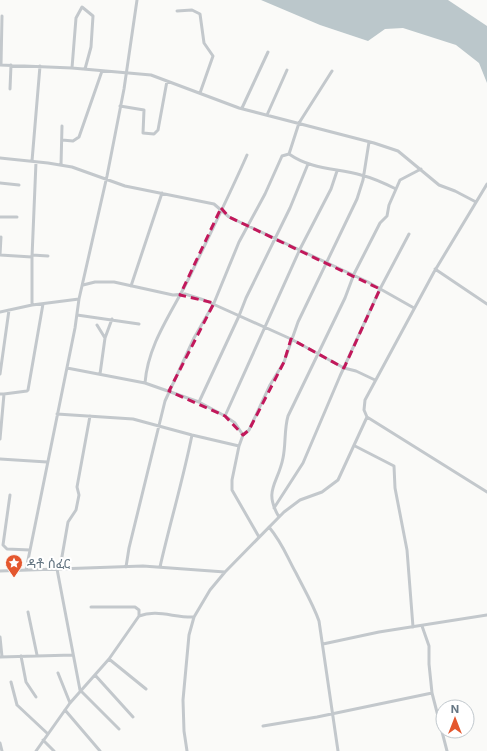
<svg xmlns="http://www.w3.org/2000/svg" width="487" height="751" viewBox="0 0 487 751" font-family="Inter,'Noto Sans Ethiopic',sans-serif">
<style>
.water{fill:#bbc7cb}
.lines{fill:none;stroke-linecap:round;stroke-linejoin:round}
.minor{stroke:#c3c8cc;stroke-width:3}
.marked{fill:none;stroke:#c2185b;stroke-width:3;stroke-dasharray:8 5;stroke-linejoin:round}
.labels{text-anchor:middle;stroke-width:4;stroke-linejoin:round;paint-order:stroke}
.poi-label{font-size:13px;fill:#657683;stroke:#fff;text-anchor:start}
</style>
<rect width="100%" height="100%" fill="#fafaf8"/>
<path class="water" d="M261,0H448L487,26V83L479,63L456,45L403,28L385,29L368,41L320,25Z"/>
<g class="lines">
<path class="minor" d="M177,11L192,10L200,14L204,43L213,56L200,93
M0,65L72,68L151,75L239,108L374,143L398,151L439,185L455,191L476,202
M1,65L2,16
M72,68L76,18L82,7L93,16L91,47L85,69
M332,71L299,123L289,154C312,170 336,168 361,175C373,178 384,183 396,189
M10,89L11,65
M120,106L144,110L143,133L154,134L158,130L167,81
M242,108L268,52
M267,115L287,70
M62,140L73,141L79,137L102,71
M0,158L48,163L72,167L125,186L214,204L229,217L368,282L414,308
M32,161L40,66
M61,165L62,126
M0,183L19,185
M487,184L434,272L365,400L364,410L367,417L487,492
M0,217H17
M0,255L32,257
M0,255L1,237
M32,255L48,256
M435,269L487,304
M83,285L95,282H114L173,295L185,294L204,300L291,339L344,368L356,371L375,380
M131,286L162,193
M32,305V257L36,162
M0,312L32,305L79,299
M77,315L139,324
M97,325L105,338L100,374
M105,338L112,319
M67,368L145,383L199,402L225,416L235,423L243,435
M0,374L9,310
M145,383C148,343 173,311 190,276C209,236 229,196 247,155
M0,394H4L0,439
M4,394L27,391L28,390L43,304
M199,402L239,316L246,298L290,208L308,164
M57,414L133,419L192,435L239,446
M225,416L300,249L331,189L337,171
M355,446L394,466L395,488L407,550L413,627
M0,459L47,462
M10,495L3,545L7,549L30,550
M274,508L303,463L340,376L380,289L409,234
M279,517C263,490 278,484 283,458C286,444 284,430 288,416L345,298L354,274L380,223L387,216L389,205L400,180L421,169
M269,527C283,544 286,555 296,573C304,589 313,604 319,621L338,751
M259,537L232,490V480L239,446L243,435L249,430L270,385L284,362L298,322L357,199L363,180L369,142
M126,567L129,548L165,401L194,338L214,303L239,242L265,194L282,156L289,154
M160,567C170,523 183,480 192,435
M60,568L68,522L76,510L79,495L77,487L90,416
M57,569L80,690L119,729
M26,570L75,328L79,299L107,176L124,89L137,0
M0,571L143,566L225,572
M91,607H135L139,610V616C157,609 175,618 194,617
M28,612L37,655
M422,626L429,646V664L432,693L447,751
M0,637L2,657
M323,644L379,632L487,615
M21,656L26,682L36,697
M0,657L73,655
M109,659L146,689
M58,673L70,703
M95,675L133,717
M11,682L17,705L48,734
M65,710L100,751
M263,726L317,717L432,693
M43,740L54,751
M0,743L2,751
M36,751L70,703L109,659L139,616
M187,751L184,731L183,700L189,635L194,617L210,590L225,572L284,512L300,500L322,492L338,480L367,417"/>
</g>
<path class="marked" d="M221,208L229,217L380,289L344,368L291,339L284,362L249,430L243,435L225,416L169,391L214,303L180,295Z"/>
<defs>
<g id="sight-pin" transform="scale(0.9)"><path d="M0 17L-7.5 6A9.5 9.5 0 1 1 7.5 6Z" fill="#e4572e" stroke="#fff"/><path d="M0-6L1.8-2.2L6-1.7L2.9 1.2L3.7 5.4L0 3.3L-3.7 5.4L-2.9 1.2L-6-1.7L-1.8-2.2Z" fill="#fff"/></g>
</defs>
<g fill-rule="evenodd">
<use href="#sight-pin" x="14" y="563"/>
</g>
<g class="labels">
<g class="poi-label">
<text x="27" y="568">ዳቶ ሰፈር</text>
</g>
</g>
<g transform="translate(455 719)"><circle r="19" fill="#ffffff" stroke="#c1c8cd"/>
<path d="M0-3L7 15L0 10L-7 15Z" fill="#e4572e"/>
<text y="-6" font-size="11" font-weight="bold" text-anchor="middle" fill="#657683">N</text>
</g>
</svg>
